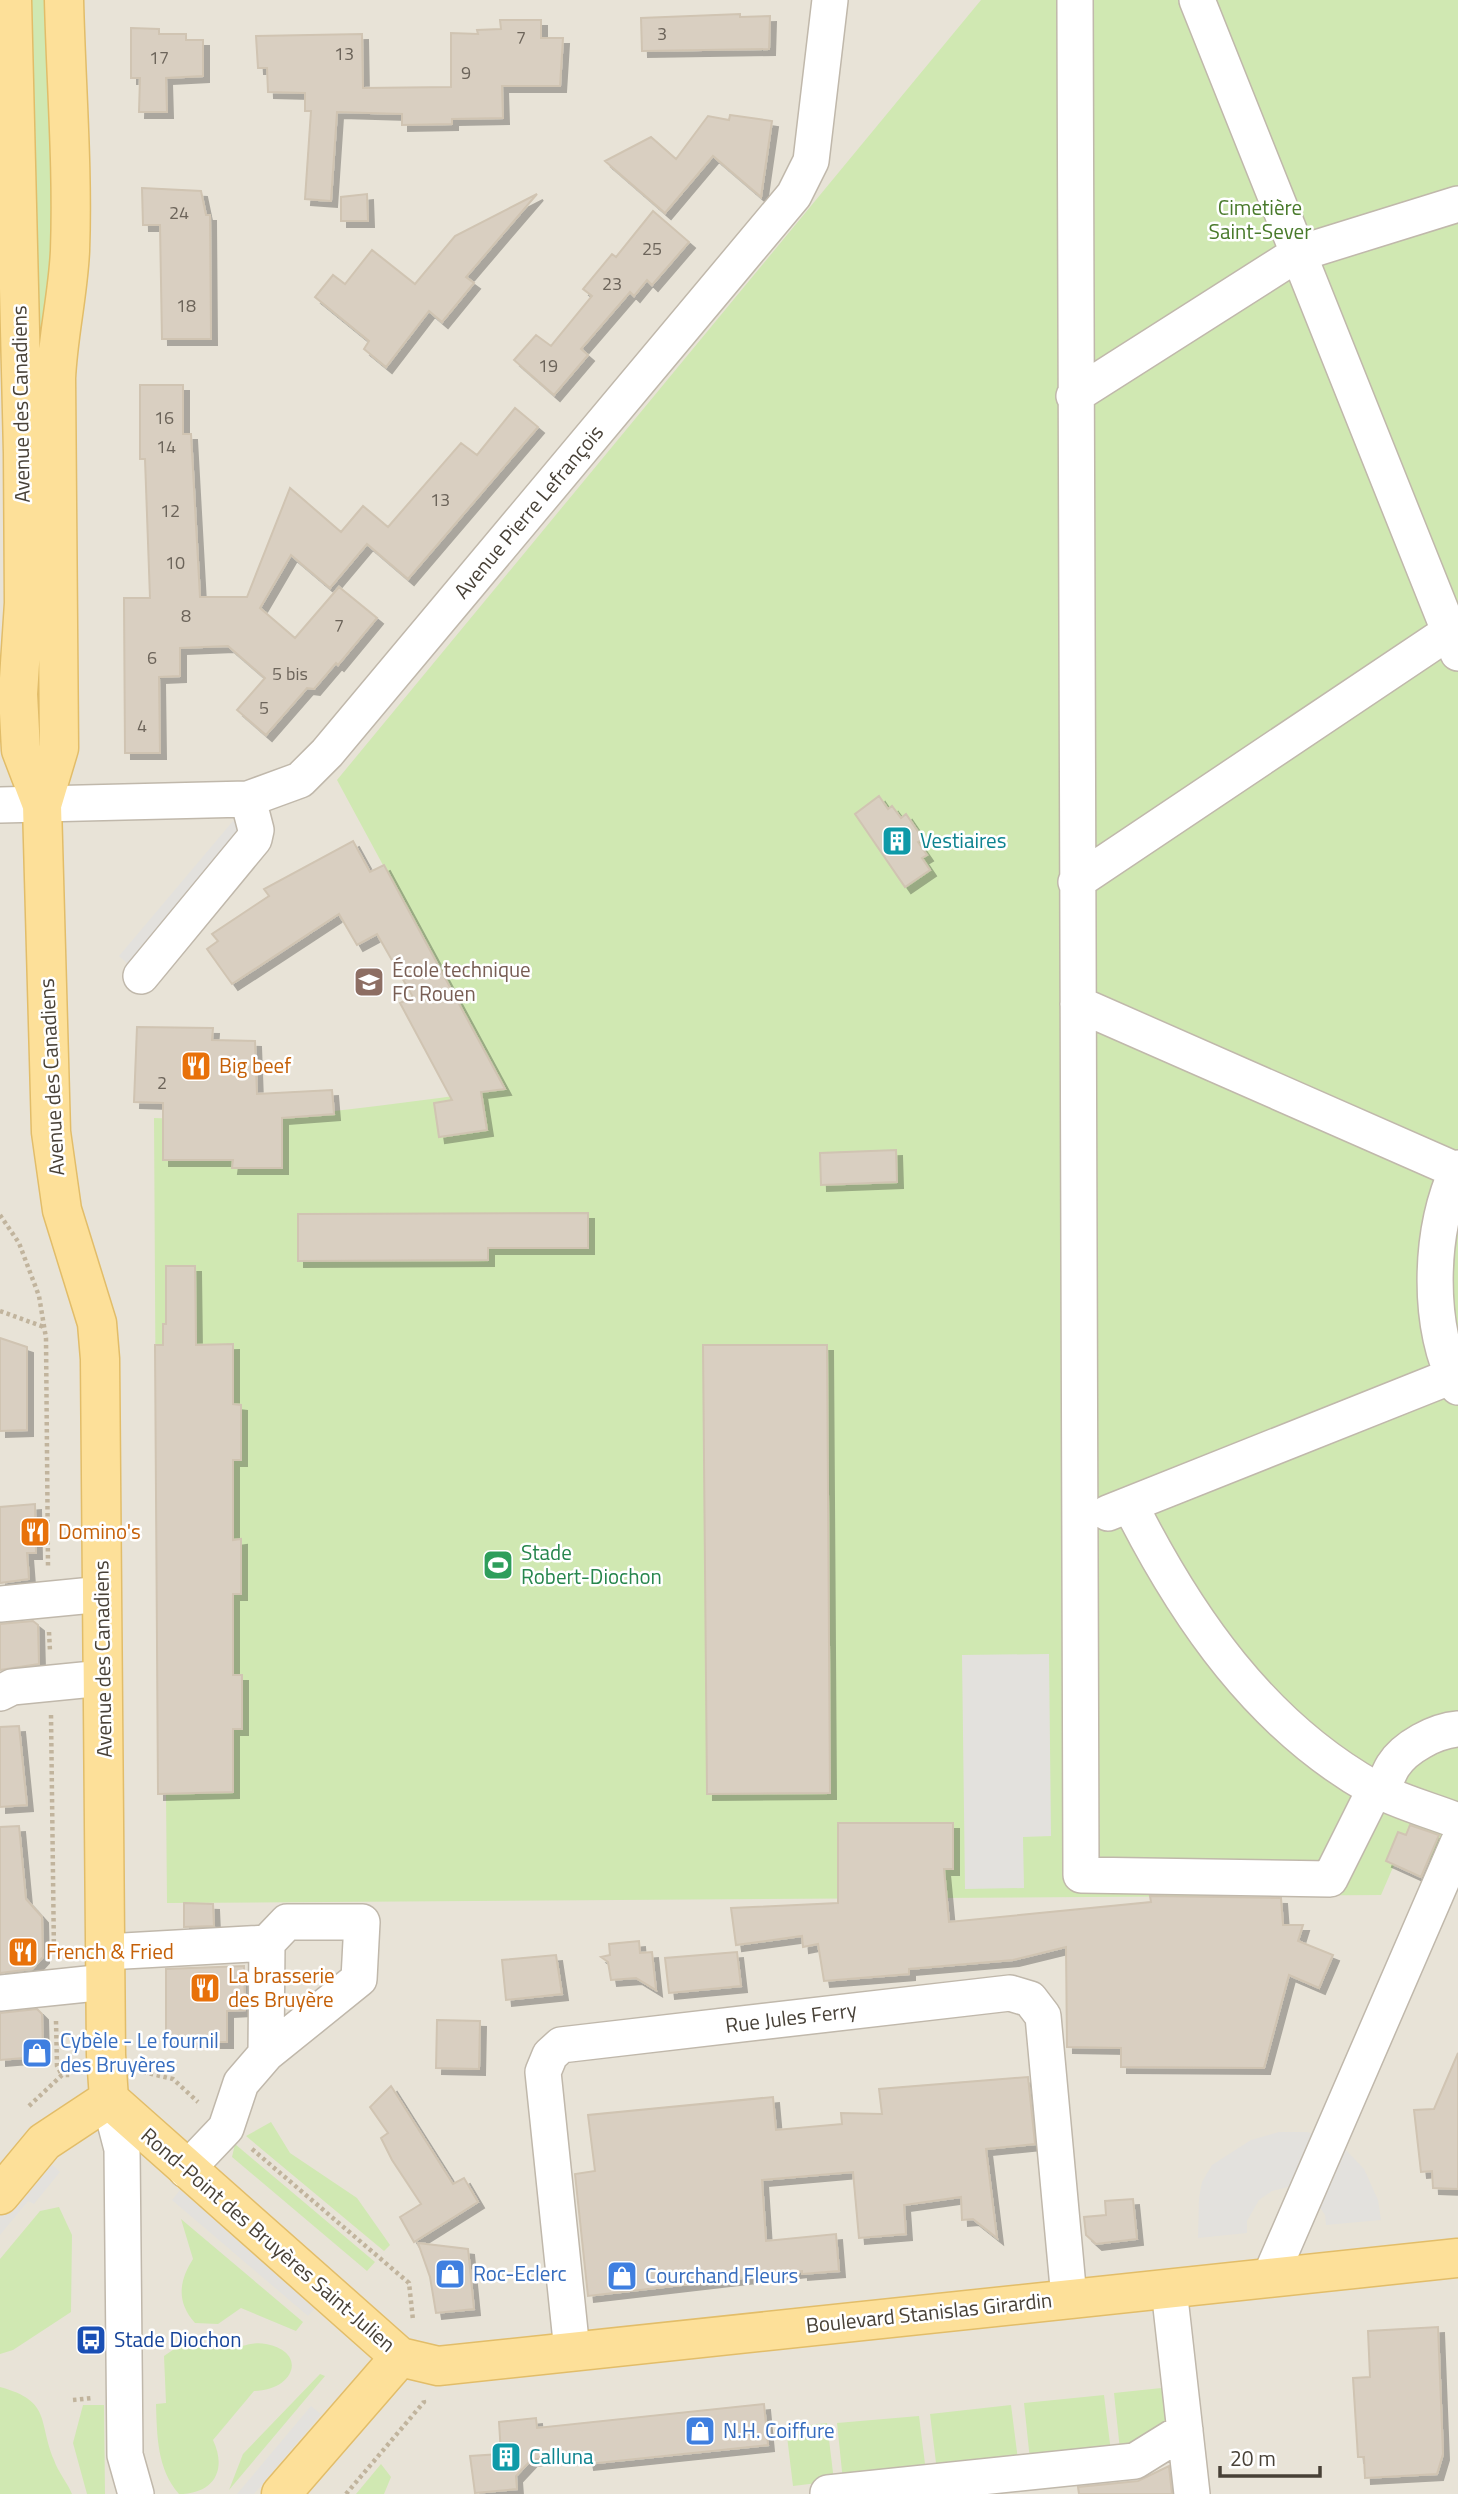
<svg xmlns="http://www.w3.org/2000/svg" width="1458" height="2494" viewBox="0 0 1458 2494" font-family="'Titillium Web',sans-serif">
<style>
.residential{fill:#e8e3d7}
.green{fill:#d0e8b2}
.parking{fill:#e3e1dd}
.building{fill:#d9cfc1;stroke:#d0c4b2;stroke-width:2;filter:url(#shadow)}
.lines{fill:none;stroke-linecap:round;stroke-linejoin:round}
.minor-casing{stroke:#c0b8ab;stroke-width:38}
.major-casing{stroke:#e2bd69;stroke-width:41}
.path{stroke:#c1b49d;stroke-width:4.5;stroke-dasharray:3.5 3.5;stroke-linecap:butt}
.minor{stroke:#fff;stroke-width:35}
.major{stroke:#fde099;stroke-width:38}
.labels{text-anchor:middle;stroke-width:5;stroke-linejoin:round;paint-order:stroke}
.number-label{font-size:18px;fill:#6c645a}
.park-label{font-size:21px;fill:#497a2b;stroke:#fff}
.street-label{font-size:21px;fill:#484137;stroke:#fff}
.culture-label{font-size:21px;fill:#0d838f;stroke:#fff;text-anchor:start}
.education-label{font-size:21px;fill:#785e54;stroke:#fff;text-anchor:start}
.food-label{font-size:21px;fill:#c56008;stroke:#fff;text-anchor:start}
.leisure-label{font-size:21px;fill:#27864d;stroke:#fff;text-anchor:start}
.shop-label{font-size:21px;fill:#366cbe;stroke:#fff;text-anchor:start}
.transit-label{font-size:21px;fill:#164399;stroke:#fff;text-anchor:start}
</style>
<defs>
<filter id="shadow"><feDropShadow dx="6" dy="6" stdDeviation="0" flood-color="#0004"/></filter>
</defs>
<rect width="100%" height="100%" fill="#f4f1e9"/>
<path class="residential" d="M0,0H1458V2494H0Z"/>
<path class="green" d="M28,0H49L54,280L41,384Z
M981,0H1458V1872L1428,1859L1420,1877L1394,1865L1381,1895L167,1903L166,1794H158L154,1118C273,1123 387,1105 504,1089L337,780Z
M271,2122L290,2153L357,2198L390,2245L384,2251L246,2136Z
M235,2144L375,2262L367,2271L232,2157Z
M59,2207L72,2235L71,2312L13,2350L0,2354V2259L40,2211Z
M181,2219L303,2322L296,2331L241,2308L218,2324L195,2323C176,2302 179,2281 193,2259Z
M186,2341C201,2343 213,2351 228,2349C241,2348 252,2341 266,2344C308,2352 295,2390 254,2391L213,2440C228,2472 212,2494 179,2494C157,2469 157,2436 156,2404L166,2403L164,2356Z
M320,2374L325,2376L229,2490L243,2454Z
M0,2387C52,2401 38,2422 54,2460C58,2472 67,2482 72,2494H0Z
M1171,2387L1175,2424L1120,2450L1114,2393Z
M1104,2395L1111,2452L1030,2460L1024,2403Z
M83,2405H104L105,2494H87L73,2443Z
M1011,2405L1018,2460L937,2471L930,2414Z
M919,2416L926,2472L843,2481L837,2423Z
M827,2423L834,2481L793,2486L786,2428Z
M381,2464L391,2477L384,2494H356Z"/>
<path class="parking" d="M233,821L254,839L141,976L119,956Z
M1049,1654L1051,1836L1023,1837L1024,1888L965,1889L962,1655Z
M1279,2132H1307L1330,2139L1346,2150L1364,2169L1378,2200L1381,2220L1326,2225L1325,2215L1313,2197L1288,2187L1272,2191L1259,2200L1247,2221V2233L1198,2238L1199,2198L1202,2182L1212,2165L1251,2140Z
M47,2160L60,2172L34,2204L28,2201L0,2235V2216Z
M180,2190L316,2307L308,2316L172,2200Z
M311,2406L321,2414L254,2494H237Z"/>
<path class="building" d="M740,14V17L770,16L769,49L642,51L641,18Z
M500,20H541V38H563L560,86H502L503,118L452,119V124L402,125V114L337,112L331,201L305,199L311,111H305V93L268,92L267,68H258L256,36L362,34L363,88L451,87V33L478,34L477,30L501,29Z
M131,28L159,29V34H186V40H203V76L166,78L167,112H139L140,78H131Z
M730,115L772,121L761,197L713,156L665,213L605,161L651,137L676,159L708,116L729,120Z
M142,188L201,191L206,215H210L211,339H162L160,225H143Z
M367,194L368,221H341V197Z
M537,194L466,277L474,283L442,322L429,311L386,367L364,349L369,341L315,297L333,275L345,284L372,250L415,284L455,236Z
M653,211L689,242L652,285L647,280L634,296L630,292L581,349L588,355L554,395L514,360L536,335L551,346L592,296L583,289L612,254L616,257Z
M140,385H183V434H191L200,597H247L290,488L341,532L363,506L388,527L461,443L477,455L515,408L538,427L408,579L367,544L330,588L291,555L260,608L295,638L339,587L377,618L338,665L336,663L314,689L307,688L266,735L237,710L265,678L228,646L180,648V676L159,677L160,753H125L124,598H150L145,459H140Z
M879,796L888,809L892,806L901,818L906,814L923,839L918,842L927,855L922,858L930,870L905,887L855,814Z
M353,841L370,872L384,865L505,1089L481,1092L487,1130L439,1137L434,1103L452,1100L400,1003L413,997L377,934L357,945L339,914L232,984L207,949L218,941L212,934L269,896L264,889Z
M137,1027L213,1028L212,1040L255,1041L257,1094L332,1090L334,1114L282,1118V1168H232L233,1160H163V1103L134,1102Z
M896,1150L897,1182L821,1185L820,1153Z
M588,1213V1248H488V1260L298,1261V1214Z
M166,1266H195L196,1345L233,1344V1404L241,1405V1460H233V1540L241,1539V1594H233V1675H242V1729H233V1792L158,1794L155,1345H163V1324H166Z
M0,1338L27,1347V1430L0,1431Z
M703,1345H827L830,1793L707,1794Z
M35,1504L36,1553H27L29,1579L0,1583V1507Z
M33,1621L38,1625L39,1664L0,1670V1624Z
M19,1726L27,1805L0,1807V1727Z
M838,1823H953V1869H944L949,1922L1151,1902L1150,1896L1281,1898L1283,1925H1303L1298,1941L1333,1955L1319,1988L1289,1975L1264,2068L1121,2067V2048L1067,2047L1066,1947L1013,1960L909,1969V1974L824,1981L818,1944L803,1947L802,1936L736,1945L731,1908L838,1903Z
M1410,1825L1439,1835L1421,1877L1386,1861L1398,1832L1406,1835Z
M19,1826L26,1899L42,1917L43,1957L32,1969L0,1973V1827Z
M184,1903L213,1904L214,1926L184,1927Z
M639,1941L640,1953L652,1952L656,1990L636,1978L611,1980L608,1962L601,1957L610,1955L609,1944Z
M737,1952L741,1986L669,1993L665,1958Z
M556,1955L562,1994L506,2000L502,1960Z
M244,1966L245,2010L227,2011V2042H175L166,2035V1969Z
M37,2009L42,2014L43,2050L36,2057L0,2060V2013Z
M437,2020L480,2021L479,2069L436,2068Z
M1458,2053V2189L1433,2188L1432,2171L1421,2172L1414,2110L1434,2109Z
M1028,2077L1035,2144L986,2149L997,2238L973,2219L962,2220L961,2197L904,2205L906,2234L859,2238L853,2172L762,2180L766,2241L836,2234L839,2271L802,2274V2271L588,2296L575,2174L595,2171L588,2115L773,2097L776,2130L842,2124L841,2113L882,2114L879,2089Z
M391,2086L453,2184L464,2178L478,2202L414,2242L400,2217L421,2204L392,2160L381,2138L388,2133L370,2107Z
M1133,2199L1137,2239L1096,2244L1086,2235L1084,2217L1106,2215L1105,2201Z
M418,2243L468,2249L474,2309L436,2313L430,2277Z
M1438,2327L1443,2454L1437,2474L1365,2478L1364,2457H1358L1353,2378L1370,2377L1368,2331Z
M764,2404L768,2445L588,2464L586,2452L531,2460L516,2476L517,2489L475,2493L470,2456L501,2454L499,2422L536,2418L537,2428Z
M1169,2466L1172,2494H1079L1078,2487L1138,2481Z"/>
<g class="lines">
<g class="minor-casing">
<path id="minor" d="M1075,0L1081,1875L1330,1879L1375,1789
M1197,0L1458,653
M1074,396L1297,254L1458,204
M0,805L248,799L300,780L327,753L794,195L811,161L830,0
M1076,882L1449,632
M141,976L254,839L256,830L248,799
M1078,1004L1458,1171
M1458,1168C1429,1231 1426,1324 1458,1387
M1130,1505C1187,1618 1261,1725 1373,1788C1399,1802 1430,1810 1458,1821
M1108,1513L1452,1376
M0,1604L103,1594
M0,1693L12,1687L103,1678
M1382,1792C1385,1784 1388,1774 1393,1766C1405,1747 1435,1731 1458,1729
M106,1952L267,1943L266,2054L241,2083L226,2128L186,2170
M0,1993L106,1982
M266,2054L359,1979L362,1922H287L267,1943
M109,2099L122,2149L125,2455L136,2494
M1270,2277L1458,1843
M1169,2289L1192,2494
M572,2351L543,2072L550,2055L561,2045L1010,1993L1030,1999L1043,2016L1069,2298
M828,2493L1135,2461L1185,2430"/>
</g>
<g class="major-casing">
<path id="major" d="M12,0L23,453L24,603L18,694L21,750L42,805
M64,0C66,83 73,168 70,251C68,294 58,335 56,378L59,748L42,805L51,1132L62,1210L97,1323L100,1359L106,2055L109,2099
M109,2099L400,2357L438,2366L1458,2258
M0,2195L44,2142L109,2099
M281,2494L400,2357"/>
</g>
<path class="path" d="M0,1215L19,1243L39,1296L46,1338L48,1566
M0,1311L44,1327
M49,1632L50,1651
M51,1715L54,1955
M56,2021L57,2066L62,2075
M143,2072L173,2079L198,2102
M29,2106L62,2075H72
M252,2149L409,2283L413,2320
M73,2400L92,2398
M346,2494L424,2402L423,2398"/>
<use href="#minor" class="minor"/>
<use href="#major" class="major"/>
</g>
<defs>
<g id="building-square" transform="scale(1.575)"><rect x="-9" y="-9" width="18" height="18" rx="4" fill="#0f9aa8" stroke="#fff"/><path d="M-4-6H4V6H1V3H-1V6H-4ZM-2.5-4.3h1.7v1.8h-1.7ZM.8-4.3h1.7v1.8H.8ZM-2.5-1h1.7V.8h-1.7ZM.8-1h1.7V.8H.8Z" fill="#fff"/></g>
<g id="school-square" transform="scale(1.575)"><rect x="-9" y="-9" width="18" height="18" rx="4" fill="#8d6e63" stroke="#fff"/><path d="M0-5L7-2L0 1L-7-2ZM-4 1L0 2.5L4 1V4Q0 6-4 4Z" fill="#fff"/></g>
<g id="restaurant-square" transform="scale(1.575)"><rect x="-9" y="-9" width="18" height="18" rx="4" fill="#e8710a" stroke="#fff"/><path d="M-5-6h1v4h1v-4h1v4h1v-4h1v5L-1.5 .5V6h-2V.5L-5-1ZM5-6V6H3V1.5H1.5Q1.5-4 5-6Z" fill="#fff"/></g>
<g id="stadium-square" transform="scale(1.575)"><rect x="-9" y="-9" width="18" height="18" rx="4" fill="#2e9e5b" stroke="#fff"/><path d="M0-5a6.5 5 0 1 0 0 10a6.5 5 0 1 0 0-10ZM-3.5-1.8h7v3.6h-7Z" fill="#fff"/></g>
<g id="shop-square" transform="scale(1.575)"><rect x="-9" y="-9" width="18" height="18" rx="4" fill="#3f7fe0" stroke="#fff"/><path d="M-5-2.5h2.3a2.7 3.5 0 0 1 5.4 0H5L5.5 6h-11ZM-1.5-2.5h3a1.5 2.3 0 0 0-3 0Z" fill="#fff"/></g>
<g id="bus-square" transform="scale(1.575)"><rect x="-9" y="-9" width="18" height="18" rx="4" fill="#1a4fb4" stroke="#fff"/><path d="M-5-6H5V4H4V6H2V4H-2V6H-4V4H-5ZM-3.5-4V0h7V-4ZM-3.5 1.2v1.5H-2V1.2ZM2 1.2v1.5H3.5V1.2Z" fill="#fff"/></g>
</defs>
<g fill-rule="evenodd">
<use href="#building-square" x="897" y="841"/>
<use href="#school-square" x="369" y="982"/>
<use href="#restaurant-square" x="196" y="1066"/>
<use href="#restaurant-square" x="35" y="1532"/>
<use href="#stadium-square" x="498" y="1565"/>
<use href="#restaurant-square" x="23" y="1952"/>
<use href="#restaurant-square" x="205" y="1988"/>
<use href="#shop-square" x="37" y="2053"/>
<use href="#shop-square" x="450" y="2274"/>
<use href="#shop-square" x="622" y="2276"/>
<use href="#bus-square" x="91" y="2340"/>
<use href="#shop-square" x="700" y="2431"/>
<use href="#building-square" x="506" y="2457"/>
</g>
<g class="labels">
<g class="number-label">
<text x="662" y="40">3</text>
<text x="521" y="44">7</text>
<text x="344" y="60">13</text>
<text x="159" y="64">17</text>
<text x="466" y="79">9</text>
<text x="179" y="219">24</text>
<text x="652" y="255">25</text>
<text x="612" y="290">23</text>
<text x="186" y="312">18</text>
<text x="548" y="372">19</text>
<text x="164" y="424">16</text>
<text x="166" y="453">14</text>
<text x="440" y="506">13</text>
<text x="170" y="517">12</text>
<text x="175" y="569">10</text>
<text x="186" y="622">8</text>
<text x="339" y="632">7</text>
<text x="152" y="664">6</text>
<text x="290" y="680">5 bis</text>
<text x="264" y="714">5</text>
<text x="142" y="732">4</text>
<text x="162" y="1089">2</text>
</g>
<g class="park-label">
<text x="1260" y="215">Cimetière<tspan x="1260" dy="24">Saint-Sever</tspan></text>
</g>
<g class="street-label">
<text transform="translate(21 404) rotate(-91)" y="7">Avenue des Canadiens</text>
<text transform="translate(529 512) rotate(-50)" y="7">Avenue Pierre Lefrançois</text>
<text transform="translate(52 1077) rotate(-93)" y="7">Avenue des Canadiens</text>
<text transform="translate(103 1659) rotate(-91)" y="7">Avenue des Canadiens</text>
<text transform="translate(791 2018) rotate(-7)" y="7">Rue Jules Ferry</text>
<text transform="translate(268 2240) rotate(41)" y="7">Rond-Point des Bruyères Saint-Julien</text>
<text transform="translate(929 2313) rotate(-6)" y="7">Boulevard Stanislas Girardin</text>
</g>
<g class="culture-label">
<text x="920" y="848">Vestiaires</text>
<text x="529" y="2464">Calluna</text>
</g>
<g class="education-label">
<text x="392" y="977">École technique<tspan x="392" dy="24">FC Rouen</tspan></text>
</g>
<g class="food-label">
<text x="219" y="1073">Big beef</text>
<text x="58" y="1539">Domino's</text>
<text x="46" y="1959">French &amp; Fried</text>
<text x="228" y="1983">La brasserie<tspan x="228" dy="24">des Bruyère</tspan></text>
</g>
<g class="leisure-label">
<text x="521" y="1560">Stade<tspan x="521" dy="24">Robert-Diochon</tspan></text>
</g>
<g class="shop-label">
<text x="60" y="2048">Cybèle - Le fournil<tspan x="60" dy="24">des Bruyères</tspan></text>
<text x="473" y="2281">Roc-Eclerc</text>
<text x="645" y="2283">Courchand Fleurs</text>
<text x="723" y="2438">N.H. Coiffure</text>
</g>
<g class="transit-label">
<text x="114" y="2347">Stade Diochon</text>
</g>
</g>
<path d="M1220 2466v10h100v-10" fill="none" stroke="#484137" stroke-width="3.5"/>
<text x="1230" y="2466" font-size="21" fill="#484137" stroke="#ffffff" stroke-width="5" paint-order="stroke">20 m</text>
</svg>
